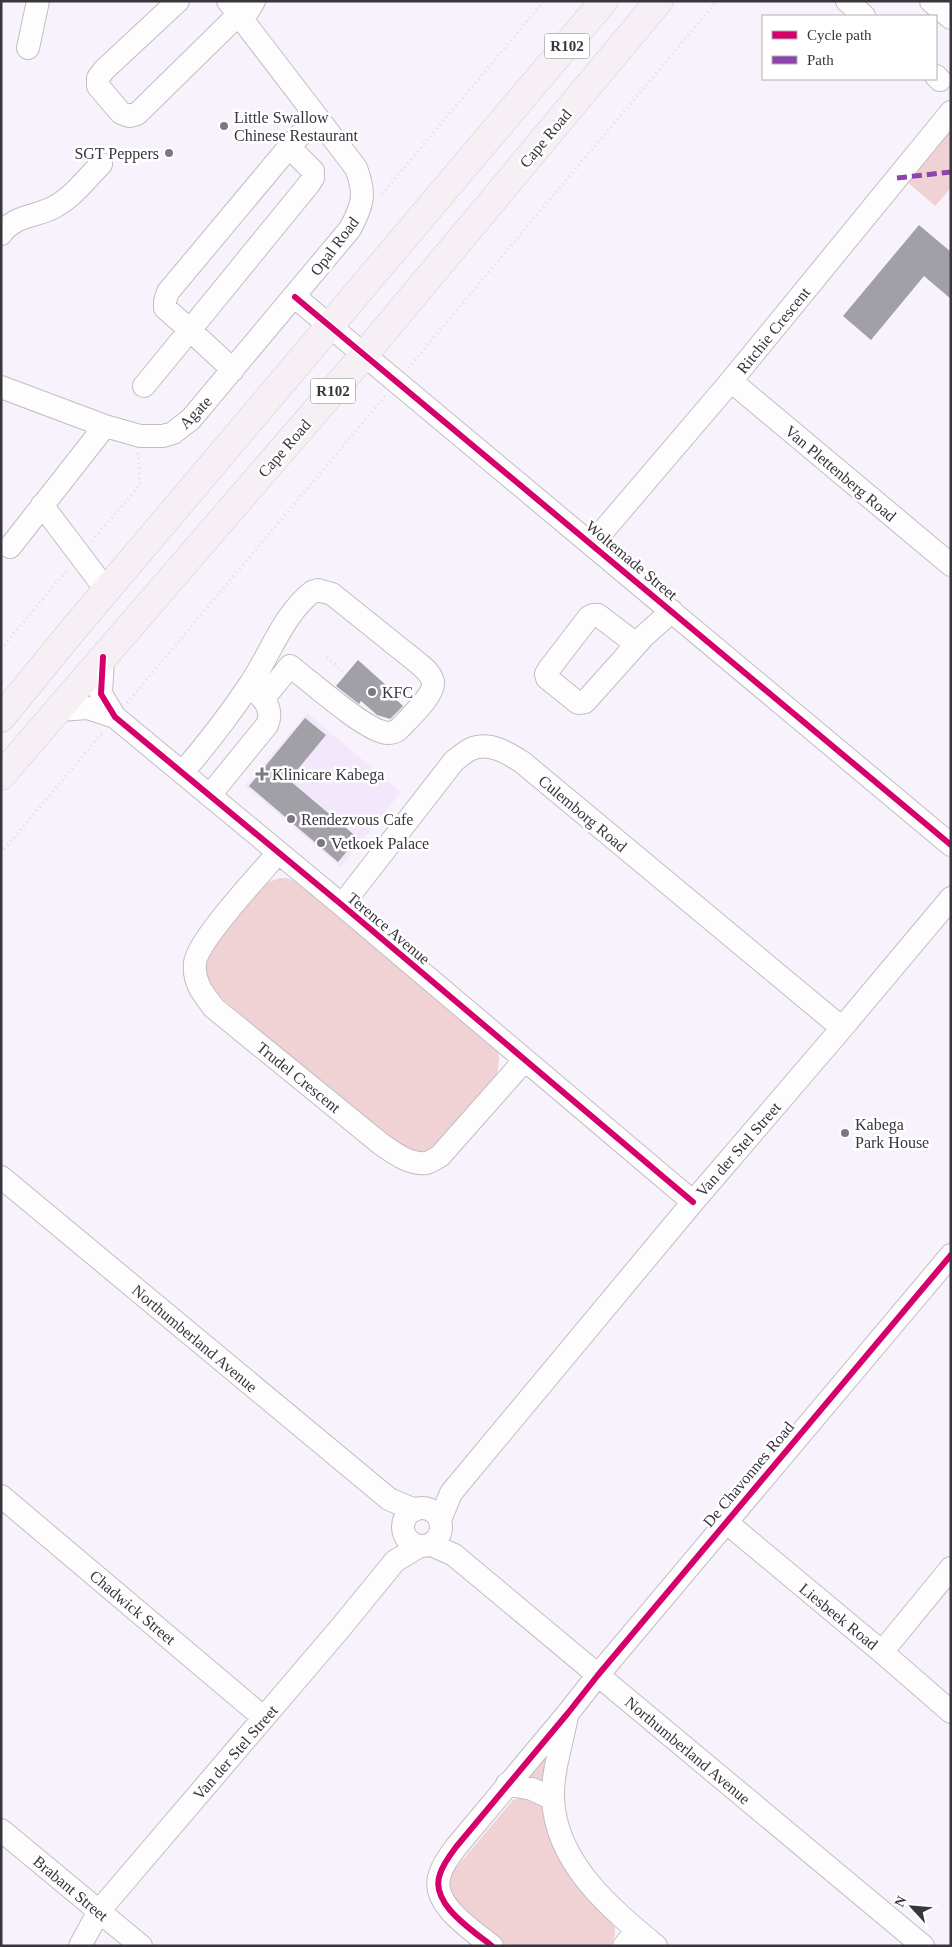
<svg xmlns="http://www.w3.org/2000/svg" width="952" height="1947" viewBox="0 0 952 1947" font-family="'Times New Roman',serif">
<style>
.built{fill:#f3e8fb}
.green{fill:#f0d1d4}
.building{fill:#a1a0a7}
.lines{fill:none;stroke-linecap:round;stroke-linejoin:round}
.minor-casing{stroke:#c1bdc4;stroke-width:24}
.major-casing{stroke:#d0ced3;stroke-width:29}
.path{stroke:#e0dee2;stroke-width:3;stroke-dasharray:1 4;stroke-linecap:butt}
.minor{stroke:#fefdfe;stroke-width:22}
.major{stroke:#f6eff3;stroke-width:28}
.quiet{stroke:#8e44ad;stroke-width:5;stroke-dasharray:10 5;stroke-linecap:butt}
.cycleway-casing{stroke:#fff;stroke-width:9}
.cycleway{stroke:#d6006c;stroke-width:6}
.poi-dot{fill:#7c7780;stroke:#fff;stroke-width:2}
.labels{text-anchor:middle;stroke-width:5;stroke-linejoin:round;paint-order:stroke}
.shield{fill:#fff;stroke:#747277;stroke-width:1}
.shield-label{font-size:15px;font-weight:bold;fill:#39353d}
.poi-label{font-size:16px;fill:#39353d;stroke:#fff;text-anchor:start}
.street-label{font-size:16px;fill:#39353d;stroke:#fff}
</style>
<rect width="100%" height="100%" fill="#f7f2fb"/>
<path class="built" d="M307,713L401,792L341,867L245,786Z"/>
<path class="green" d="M951,123V188L935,206L905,180Z
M280,878H287L299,883L494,1047L498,1052L499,1059L497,1077L430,1154L403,1150L213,991L203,970L204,955L266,883Z
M553,1747L540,1788L527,1777Z
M523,1797L540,1803L543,1807L612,1920C617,1929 615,1937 611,1946H507L454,1899L450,1891V1875L513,1800Z"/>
<path class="building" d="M919,225L951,252V299L924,276L871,340L843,316Z
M358,660L387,686L385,689L403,706L390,719L377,715L361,701L359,704L336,686Z
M305,718L326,735L289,780L358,838L338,862L249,786Z"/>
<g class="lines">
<g class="minor-casing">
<path id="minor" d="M178,1L104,70L98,78V86L121,113L129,116L137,114L238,15
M847,1L864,16
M931,1L951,18
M242,21L254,1
M28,48L38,1
M936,76L940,80
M289,147L168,292L165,301V308L190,330L309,184L313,178V171L289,147L317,117
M1,234C17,213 36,218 56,206C74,196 87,178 101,164
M295,297L951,845
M731,381L951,565
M144,386L190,330L233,370
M1,387L105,426L140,436H163L173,433L191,419L350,229C363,205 366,194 356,168L228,1
M42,505L107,591
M592,544L731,381L951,112
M10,547L105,426
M636,644L598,615H593L589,617L549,669L546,674L547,678L578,703L585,702L644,636L672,611
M103,657L101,694L115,717L342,905L693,1202
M59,710L88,708L115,717
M183,772C206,745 228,717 248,687C270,656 281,617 312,592L318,590L332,594L418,663C424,668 431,673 433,682C435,695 407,720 398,730C393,733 389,734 383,732C361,727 310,681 290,666L264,698
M210,795L267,725C274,709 264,699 253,689
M278,853C261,873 197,941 195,963C193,982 203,994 214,1008L381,1144C394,1153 410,1165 426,1163C431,1162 436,1158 440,1156L524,1061
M342,905L454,761C459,757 465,752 471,749C489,741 508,753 522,762L842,1028
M1,1177L389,1499L415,1510
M1,1496L264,1718
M403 1527a19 19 0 1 1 38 0a19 19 0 1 1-38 0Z
M440,1520L451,1493L693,1202L842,1028L951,898
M726,1522L882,1652L951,1712
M430,1544L454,1555L923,1946
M882,1652L951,1568
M567,1716C562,1743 552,1772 553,1799C556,1863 610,1908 656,1946
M507,1784L532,1789L553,1799
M1,1830L141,1946
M80,1946L99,1911L342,1626L395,1561L420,1546
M492,1946C472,1930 429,1903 440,1874C443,1864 450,1855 456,1847L568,1713L598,1675L951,1255
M624,1946L637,1930"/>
</g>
<g class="major-casing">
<path id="major" d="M1,718L72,631L604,1
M1,776L364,355L659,1"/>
</g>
<path class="path" d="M382,194L544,1
M408,368L717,1
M92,541L140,485L138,453
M1,649L68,569
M327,657L346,674
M127,703L385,396
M1,853L102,733"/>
<use href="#minor" class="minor"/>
<use href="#major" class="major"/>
<path class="quiet" d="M897,178L951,172"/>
<g class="cycleway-casing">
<path id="cycleway" d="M295,297L951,845
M103,657L101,694L115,717L342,905L693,1202
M492,1946C472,1930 429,1903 440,1874C443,1864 450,1855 456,1847L568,1713L598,1675L951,1255"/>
</g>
<use href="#cycleway" class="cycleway"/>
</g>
<g class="poi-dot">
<circle cx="224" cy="126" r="5"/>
<circle cx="169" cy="153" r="5"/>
<circle cx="372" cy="692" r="5"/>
<path d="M259.5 766.5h5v5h5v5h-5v5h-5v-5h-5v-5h5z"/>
<circle cx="291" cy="819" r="5"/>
<circle cx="321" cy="843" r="5"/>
<circle cx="845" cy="1133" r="5"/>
</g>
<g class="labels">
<g class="shield">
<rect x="544.5" y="33.5" width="45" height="25" rx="4"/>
<rect x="310.5" y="378.5" width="45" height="25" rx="4"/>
</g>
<g class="shield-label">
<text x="567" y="51">R102</text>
<text x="333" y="396">R102</text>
</g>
<g class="poi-label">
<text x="234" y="123">Little Swallow<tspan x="234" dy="18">Chinese Restaurant</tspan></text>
<text x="159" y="159" text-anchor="end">SGT Peppers</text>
<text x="382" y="698">KFC</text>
<text x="272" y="780">Klinicare Kabega</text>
<text x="301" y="825">Rendezvous Cafe</text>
<text x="331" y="849">Vetkoek Palace</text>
<text x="855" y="1130">Kabega<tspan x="855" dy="18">Park House</tspan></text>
</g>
<g class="street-label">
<text transform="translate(545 138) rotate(-50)" y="6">Cape Road</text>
<text transform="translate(334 246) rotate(-53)" y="6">Opal Road</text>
<text transform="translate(773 330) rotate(-51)" y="6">Ritchie Crescent</text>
<text transform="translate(195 412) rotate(-46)" y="6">Agate</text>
<text transform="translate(284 448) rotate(-49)" y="6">Cape Road</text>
<text transform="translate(841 473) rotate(40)" y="6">Van Plettenberg Road</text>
<text transform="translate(632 560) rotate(40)" y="6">Woltemade Street</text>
<text transform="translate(583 813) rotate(40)" y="6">Culemborg Road</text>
<text transform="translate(389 928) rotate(40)" y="6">Terence Avenue</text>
<text transform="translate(299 1077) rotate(39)" y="6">Trudel Crescent</text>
<text transform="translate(738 1149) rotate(-49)" y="6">Van der Stel Street</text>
<text transform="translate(195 1338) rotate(40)" y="6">Northumberland Avenue</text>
<text transform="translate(748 1474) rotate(-50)" y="6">De Chavonnes Road</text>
<text transform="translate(133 1607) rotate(40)" y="6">Chadwick Street</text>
<text transform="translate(839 1616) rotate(39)" y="6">Liesbeek Road</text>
<text transform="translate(688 1750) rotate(40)" y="6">Northumberland Avenue</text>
<text transform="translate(235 1752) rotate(-49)" y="6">Van der Stel Street</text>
<text transform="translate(71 1888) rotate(40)" y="6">Brabant Street</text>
</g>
</g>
<rect width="952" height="1947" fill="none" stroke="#39353d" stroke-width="5"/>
<rect x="762" y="15" width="175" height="65" fill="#ffffff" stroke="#b0aeb1"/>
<rect x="772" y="31" width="25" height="8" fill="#d6006c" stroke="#b0aeb1"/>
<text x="807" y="40" font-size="15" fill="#39353d">Cycle path</text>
<rect x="772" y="56" width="25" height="8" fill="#8e44ad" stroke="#b0aeb1"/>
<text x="807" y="65" font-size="15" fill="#39353d">Path</text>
<g transform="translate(912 1907) rotate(296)" stroke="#ffffff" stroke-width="4" paint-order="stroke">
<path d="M0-4L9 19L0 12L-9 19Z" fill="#39353d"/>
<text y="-8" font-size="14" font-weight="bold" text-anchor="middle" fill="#39353d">N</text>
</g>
</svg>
